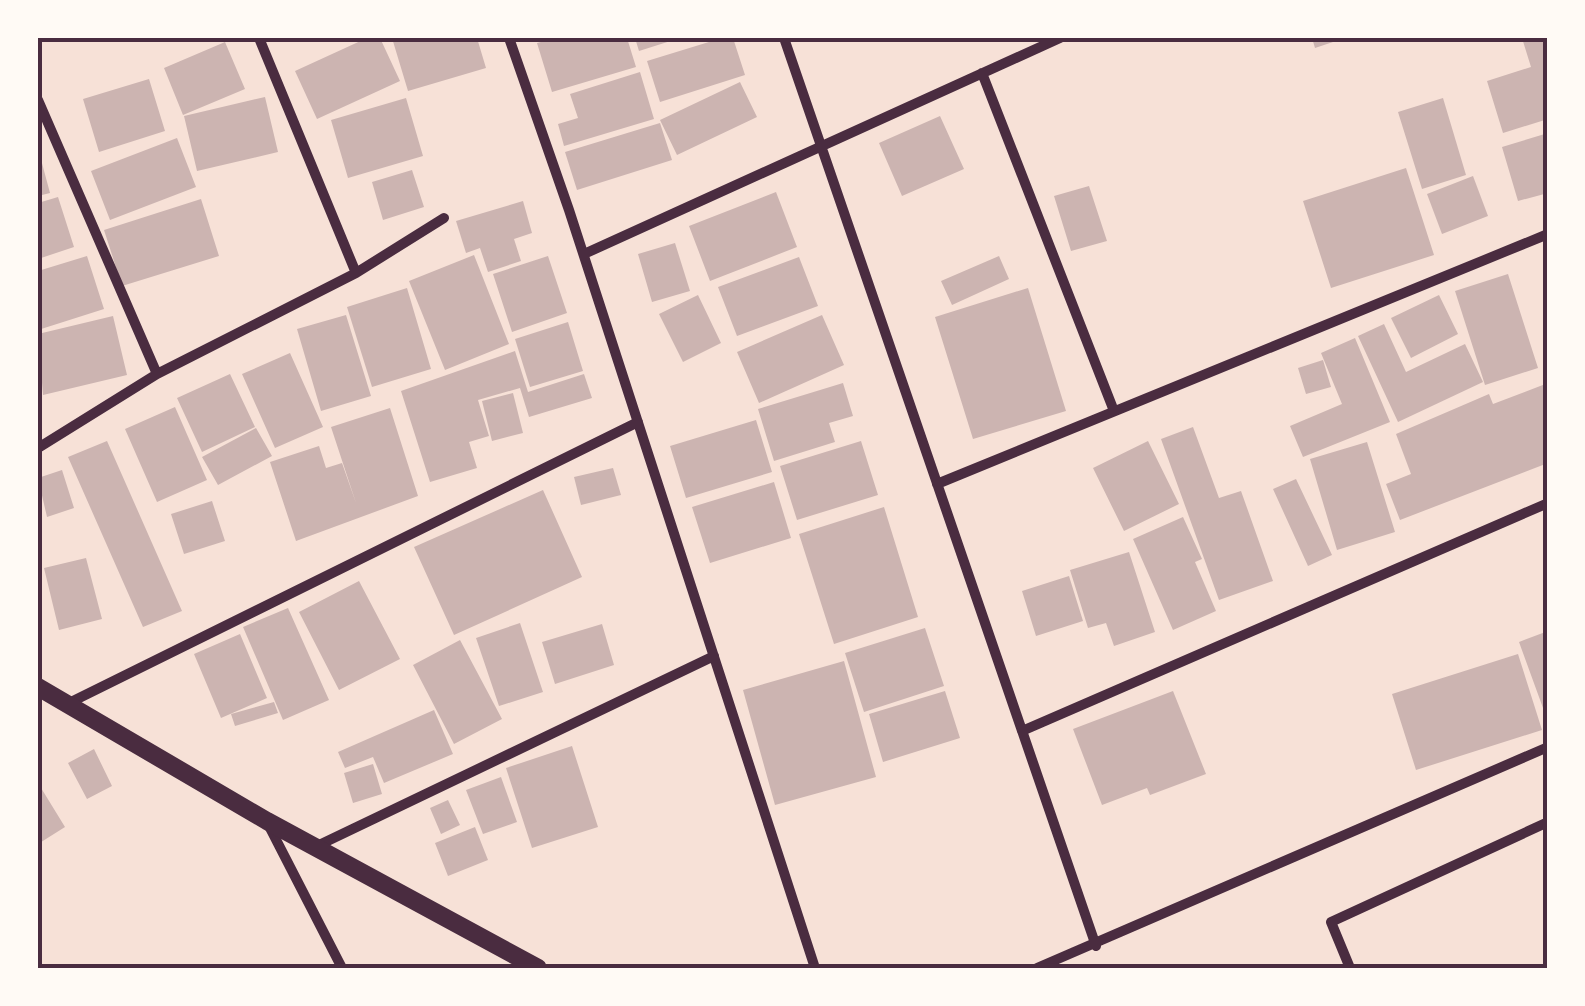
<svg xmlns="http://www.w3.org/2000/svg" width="1585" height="1006" viewBox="0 0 1585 1006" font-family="Poppins,sans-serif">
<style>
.building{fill:#ccb4b1}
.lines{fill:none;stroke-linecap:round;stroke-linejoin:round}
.minor{stroke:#4a2c40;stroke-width:10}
.tertiary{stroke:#4a2c40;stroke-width:18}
.neatline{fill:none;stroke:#4a2c40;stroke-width:4}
</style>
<rect width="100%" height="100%" fill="#f7e1d7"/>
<path class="building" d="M367,38H380L400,81L317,119L295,71Z
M392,38H477L486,68L408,91Z
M556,38H627L636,67L552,92L537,43Z
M635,38H680L639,51Z
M722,38H733L745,75L660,102L647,61Z
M1312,38H1345L1315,48Z
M1522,38H1548V119L1503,133L1487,81L1531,67Z
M225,42L245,89L183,115L164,68Z
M640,72L654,119L564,146L558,124L578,118L570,94Z
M149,79L165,131L99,152L83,99Z
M740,82L757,117L677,155L660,120Z
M265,97L278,152L197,171L184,116Z
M406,98L423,156L348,178L331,120Z
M1443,98L1466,175L1422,189L1398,112Z
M940,116L964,169L902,196L879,143Z
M660,123L672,160L577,190L565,152Z
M1548,133V193L1518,201L1502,147Z
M177,138L196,187L110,220L91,171Z
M39,152L50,193L38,196V152Z
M1406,168L1434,255L1331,288L1303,201Z
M412,170L424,207L383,220L372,182Z
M1473,176L1488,216L1442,234L1427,194Z
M1089,186L1107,241L1071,251L1054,196Z
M776,192L797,247L710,281L689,226Z
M58,197L74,247L38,259V203Z
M201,199L219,256L122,286L104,230Z
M523,201L532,233L514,239L521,261L488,272L480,248L466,253L456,221Z
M675,243L690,291L652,302L638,254Z
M474,255L509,344L445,370L409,281Z
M87,256L104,309L38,330V271Z
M548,256L567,313L512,332L493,274Z
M999,256L1009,279L952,305L941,281Z
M799,257L818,306L737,336L718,287Z
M1508,274L1538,368L1485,385L1455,291Z
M407,288L431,369L372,387L347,307Z
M1028,288L1066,411L973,439L935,317Z
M698,295L721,343L683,362L659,314Z
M1439,295L1458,334L1411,358L1391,318Z
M346,315L371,396L321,411L297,329Z
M822,315L844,365L759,403L737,352Z
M113,316L127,375L43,395L38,334Z
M568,322L583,371L530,387L515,339Z
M1384,324L1406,372L1465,344L1483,382L1398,422L1358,336Z
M1355,338L1390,422L1303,457L1290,426L1342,404L1321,353Z
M515,351L528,392L584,374L592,398L529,417L520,388L478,400L489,436L469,442L477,468L430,482L401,391Z
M290,353L323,427L275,448L242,374Z
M1323,360L1331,387L1306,394L1298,368Z
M230,374L255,427L202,452L177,398Z
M843,383L853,416L829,423L835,442L774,461L758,409Z
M1548,383V463L1400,520L1386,484L1411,474L1396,434L1489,394L1493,404Z
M513,393L523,433L492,441L482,401Z
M175,407L207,480L157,502L125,429Z
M390,408L418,496L296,541L270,462L319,446L326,468L342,463L356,503L331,427Z
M756,420L772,472L686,498L670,446Z
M1193,427L1219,498L1241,491L1273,581L1219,600L1161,439Z
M256,428L272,456L218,485L202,457Z
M107,441L182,611L143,627L68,457Z
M861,441L878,495L797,520L780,466Z
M1148,441L1179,504L1124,531L1093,468Z
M1367,442L1395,532L1337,550L1310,459Z
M613,468L621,495L581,505L574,477Z
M62,470L74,508L47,517L38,478Z
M1296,479L1332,555L1308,566L1273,489Z
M774,482L791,538L710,563L692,507Z
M543,490L582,577L454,635L414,547Z
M212,501L225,541L184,554L171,514Z
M884,507L918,617L834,644L799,534Z
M1183,517L1202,559L1195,562L1216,611L1173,630L1133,539Z
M1129,552L1155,632L1114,646L1106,623L1088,628L1070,570Z
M86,558L102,619L59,630L44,568Z
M1069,576L1083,621L1036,636L1022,591Z
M359,581L400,659L339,690L299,612Z
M288,608L329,700L283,720L243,627Z
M520,623L543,692L499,706L476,638Z
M602,624L614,665L555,684L542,642Z
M925,628L944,686L864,712L845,653Z
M1548,631V719H1547L1519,642Z
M240,634L267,698L221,718L194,654Z
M460,640L502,719L454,744L413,665Z
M1518,654L1542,730L1416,770L1392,694Z
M844,661L876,777L775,805L743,690Z
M945,691L960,738L883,762L869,714Z
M1173,691L1206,774L1150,795L1147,788L1102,805L1073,729Z
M274,702L278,713L235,726L231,714Z
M434,710L453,754L384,783L373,757L345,768L338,752Z
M572,746L598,827L532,848L506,768Z
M94,749L112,786L87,799L68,763Z
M373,764L382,794L353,803L344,773Z
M501,777L517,822L483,834L466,790Z
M38,783L65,827L38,844Z
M448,800L460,825L441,834L430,808Z
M475,827L488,860L448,876L435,843Z"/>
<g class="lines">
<path class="minor" d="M259,38L356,273
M509,38L569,210L815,968
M784,38L1096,946
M982,73L1114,411
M38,100L157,374
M584,254L1060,38
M38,448L157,374L356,273L444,218
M937,484L1548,234
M69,703L638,422
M1022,731L1548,503
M269,826L342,968
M317,846L714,656
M1037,968L1548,747
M1350,968L1331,922L1548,822"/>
<path class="tertiary" d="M38,687L267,821L538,968"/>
</g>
<rect width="1585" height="1006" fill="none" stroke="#fffaf5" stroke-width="80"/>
<rect x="40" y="40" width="1505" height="926" class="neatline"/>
</svg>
